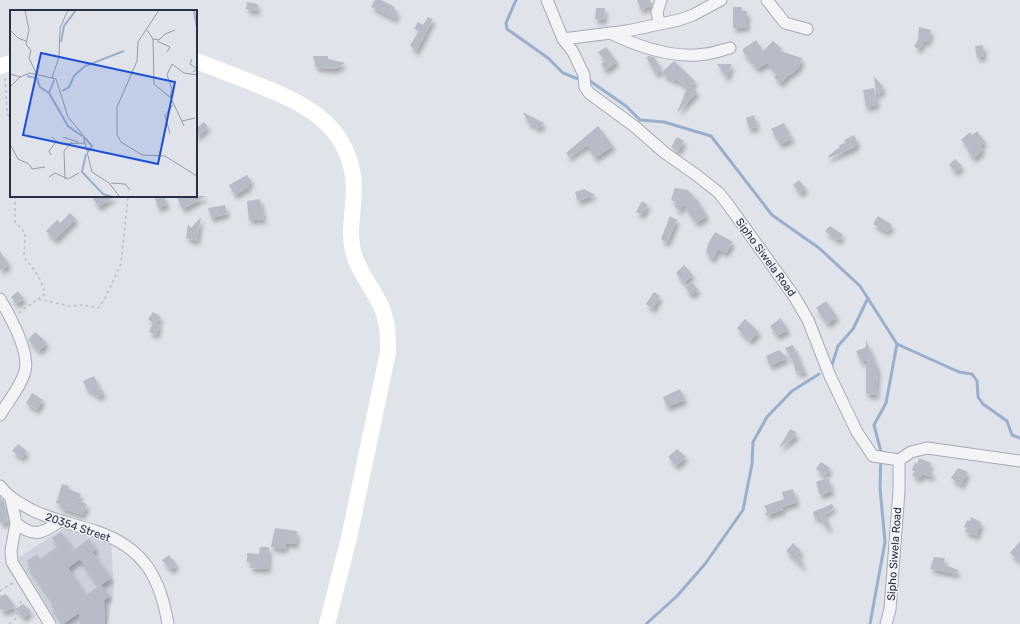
<svg xmlns="http://www.w3.org/2000/svg" width="1020" height="624" viewBox="0 0 1020 624" font-family="Rubik,sans-serif">
<style>
.built{fill:#ced2dc}
.lines{fill:none;stroke-linecap:round;stroke-linejoin:round}
.stream{stroke:#99afcc;stroke-width:3}
.building{fill:#b7bcc7;fill-rule:evenodd;filter:url(#shadow)}
.street-casing{stroke:#a5aab4;stroke-width:13}
.path{stroke:#bec1c9;stroke-width:1.5;stroke-dasharray:3 3;stroke-linecap:butt}
.street{stroke:#f3f4f8;stroke-width:11}
.secondary{stroke:#fff;stroke-width:16}
.labels{text-anchor:middle;stroke-width:3;stroke-linejoin:round;paint-order:stroke}
.street-label{font-size:11px;fill:#273042;stroke:#f0f2f7}
.inset-river{fill:none;stroke:#99afcc;stroke-width:2}
.inset-road{fill:none;stroke:#969ba7;stroke-width:1}
.view{fill:#1d4ed8;fill-opacity:0.15;stroke:#1d4ed8;stroke-width:2}
.inset-edge{fill:none;stroke:#273042;stroke-width:2}
</style>
<defs>
<filter id="shadow"><feDropShadow dx="2.5" dy="4.5" stdDeviation="2" flood-color="#0004"/></filter>
</defs>
<rect width="100%" height="100%" fill="#e0e3ea"/>
<path class="built" d="M64,528L111,542L114,590L107,624H58L18,558Z"/>
<g class="lines">
<path class="stream" d="M516,0L506,23L507,29L548,58L563,73L581,80
M587,81H590L626,106L640,120L664,122L711,136L772,215L819,248L860,286L897,344L959,372L972,374L977,381L978,397L983,404L1007,421L1012,435L1020,438
M831,368L838,346L853,329L868,298
M646,624L677,596L705,564L743,510L752,464L753,442L767,417L792,391L819,374
M870,624L885,542L880,488L881,452L874,425L886,403L897,344"/>
</g>
<path class="building" d="M375,0H381L393,6L397,14L395,19L371,7Z
M637,0H650L652,5L641,10Z
M247,2L258,4L257,11L246,9Z
M733,7H742V11H747V27L733,28Z
M596,8H605L604,20L595,19Z
M428,17L433,19L416,52L410,45L419,31L414,29L418,22L423,25Z
M919,27L931,30L928,42L923,41L921,47L918,49L914,46L918,40Z
M756,40L763,51L773,41L782,49L780,51L802,58L799,67L790,75L789,74L781,83L774,77L777,74L767,63L757,69L743,52V49Z
M983,45L984,56L977,58L975,46Z
M606,47L617,62L605,70L601,64L605,61L598,52Z
M313,56H328V59L345,63L335,69L321,68L316,67Z
M649,56L654,57L662,70L656,74L646,57Z
M674,61L695,81L691,86L697,92L677,113L687,88L676,79L674,81L669,77L668,78L662,72Z
M717,64H732L727,78Z
M874,76L883,87L881,93L876,94Z
M874,88L877,105L866,107L863,90Z
M523,113H524L544,123L538,129L533,124L530,125Z
M754,115L757,127L749,129L746,118Z
M204,122L208,127L196,138V128Z
M784,123L792,139L780,144L771,129Z
M598,126L613,146L595,158L587,145L569,157L566,153Z
M977,131L985,142L980,146L983,150L974,158L969,153L967,149L969,148L961,140L970,132L972,135Z
M854,135L858,144L854,146L855,147L829,158L828,156L840,147L839,145L845,143L844,140Z
M677,137L684,141L678,152L671,147Z
M955,159L962,166L956,172L949,165Z
M247,175L252,182L248,184L249,187L235,195L229,185Z
M799,180L806,189L800,193L793,185Z
M675,188L688,190L698,201L707,216L696,223L683,204L680,211L675,207L676,202L671,200Z
M584,189L595,195L578,201L575,192Z
M98,196H115L99,207L93,199Z
M160,196H164L167,205L158,208L155,198Z
M176,196L184,198L188,196H206L183,209Z
M260,199L264,219L249,220L247,201Z
M642,201L648,205L642,215L636,212Z
M225,205L227,214L211,218L208,208Z
M70,213L76,219L55,240L46,231L57,220L60,223Z
M670,216L677,220L667,243L661,239Z
M878,216L892,225L887,232L873,224Z
M201,217L197,241L186,238L188,224L191,228Z
M830,226L842,234L841,239L837,240L825,231Z
M715,232L733,242L726,253L718,249L715,256L711,259L706,252L708,244Z
M0,251L9,265L0,271Z
M684,265L693,275L684,283L676,273Z
M692,282L698,290L691,295L685,287Z
M18,291L24,299L16,304L11,297Z
M654,292L660,296L653,309L646,304Z
M826,301L837,317L827,324L816,308Z
M153,312L161,317L156,324L160,325L156,335L149,332L153,323L148,319Z
M781,318L788,330L777,336L770,326Z
M745,319L759,332L750,341L737,328Z
M35,332L47,343L39,351L28,340Z
M866,340L878,369L876,395L866,394V360L861,362L856,351L866,347Z
M793,345L805,372L801,374L799,371L796,372L793,361L785,348Z
M779,350L788,358L770,366L766,356Z
M94,376L100,389L104,392L99,397L90,390L88,391L83,381Z
M680,389L685,400L667,407L663,397Z
M32,393L43,400L37,410L26,403Z
M790,429L796,432L795,437L779,448Z
M18,444L27,451L22,458L12,451Z
M677,449L686,457L676,466L668,457Z
M919,458L931,463L928,470L933,474L932,477L922,474L919,479L912,475L915,471L912,470L915,462L917,464Z
M821,462L830,468L825,476L816,469Z
M958,468L968,472L961,485L951,478Z
M828,478L832,491L820,495L816,482Z
M62,484L69,486L68,489L81,494L78,501L87,504L83,515L60,508L61,505L56,503Z
M793,489L797,502L782,507L783,510L765,516L767,511L764,506L784,499L782,492Z
M0,497L4,501L8,523H0Z
M832,504L834,508L824,514L830,528L828,529L819,517L815,519L813,512Z
M971,517L981,522L977,536L965,532L967,528L964,527L967,520L970,521Z
M275,528L297,531L296,544L286,543L285,549L271,547Z
M61,532L74,550L89,539L96,549L92,552L111,578L101,585L110,596L104,600L105,624H80L79,613L63,624L51,605L54,603L27,564L29,563L27,561L37,554L40,559L58,546L52,538ZM80,559L99,586L86,595L68,568Z
M1020,541V562L1010,553Z
M793,543L801,551L798,554L804,568L786,551Z
M260,547H269L268,569L250,568L251,562H247V553L259,554Z
M169,555L177,565L171,570L162,560Z
M934,557L945,558L943,564L958,570L957,574L930,569Z
M6,594L15,607L4,612L3,609L0,610V596Z
M23,604L31,611L24,618L15,609Z"/>
<g class="lines">
<g class="street-casing">
<path id="street" d="M547,0L563,39L573,52L584,75L585,87L589,93L634,126L665,153L695,174L718,192L727,203L794,296L808,320L830,376L857,432L873,456L899,460
M767,0L785,23L807,29
M659,23L657,12L661,0
M610,33C639,47 674,59 706,54C714,53 722,50 730,48
M563,39L627,31L679,20L693,15L721,0
M0,299C10,316 30,352 25,371C21,387 8,401 0,415
M899,460L911,452L927,448L1020,461
M0,486C9,498 19,503 32,510C52,520 74,524 95,531C143,547 160,576 168,624
M11,499L16,523L11,551L12,562L50,624
M16,523C34,538 42,534 60,521
M886,624L890,609L899,491V460"/>
</g>
<path class="path" d="M5,78L7,111L11,126
M15,196V222L25,233L24,257C34,269 41,278 45,294L38,299
M19,313L38,299L70,306L83,305L98,308L104,300L121,264L128,196
M0,591L14,582
M9,624L15,619L22,599"/>
<use href="#street" class="street"/>
<path class="secondary" d="M196,61C217,69 238,77 258,85C303,103 345,122 353,176C357,201 347,226 353,251C358,273 375,290 383,311C388,324 388,338 388,352L349,538L327,624
M0,66L11,63"/>
</g>
<g class="labels">
<g class="street-label">
<text transform="translate(766 257) rotate(54)" y="4">Sipho Siwela Road</text>
<text transform="translate(78 527) rotate(19)" y="4">20354 Street</text>
<text transform="translate(894 554) rotate(-86)" y="4">Sipho Siwela Road</text>
</g>
</g>
<g transform="translate(10 10)">
<rect width="187" height="187" fill="#e0e3ea"/>
<path class="inset-river" d="M184,0L187,19M51,32L54,16L66,0M17,66L27,68L30,77L39,83L58,116L72,126M52,81L59,77L64,66L75,56L114,41M39,83L44,70M74,127L82,136L78,142M76,144L72,162L93,184L103,187"/>
<path class="inset-road" d="M15,0L19,20L16,34L21,41L19,48L27,65M149,0L128,32L127,51L107,97V125L111,132L132,145L155,146L187,166M0,20L8,28L16,31M137,20L143,29L144,74L161,88L174,116M143,29L149,30L155,24L165,20M147,31L160,37L157,42M182,49L180,54L187,59L183,62M0,64L10,67L20,63L46,69L58,107L73,125L82,162L99,173L110,187M42,68L49,47L50,18L58,0M0,77L11,66M160,88L162,79L157,65L162,54L174,63L187,65M172,111L185,108M160,124L155,105L163,95M42,127L50,134L75,133M53,127L68,132M0,134L8,149L19,154L22,159L35,157M41,145L39,141L46,132M39,167L45,163L58,169L69,163M55,169L54,141L62,132M101,173L115,174L120,180"/>
<path class="view" d="M31,43L165,72L148,154L13,125Z"/>
<rect width="187" height="187" class="inset-edge"/>
</g>
</svg>
